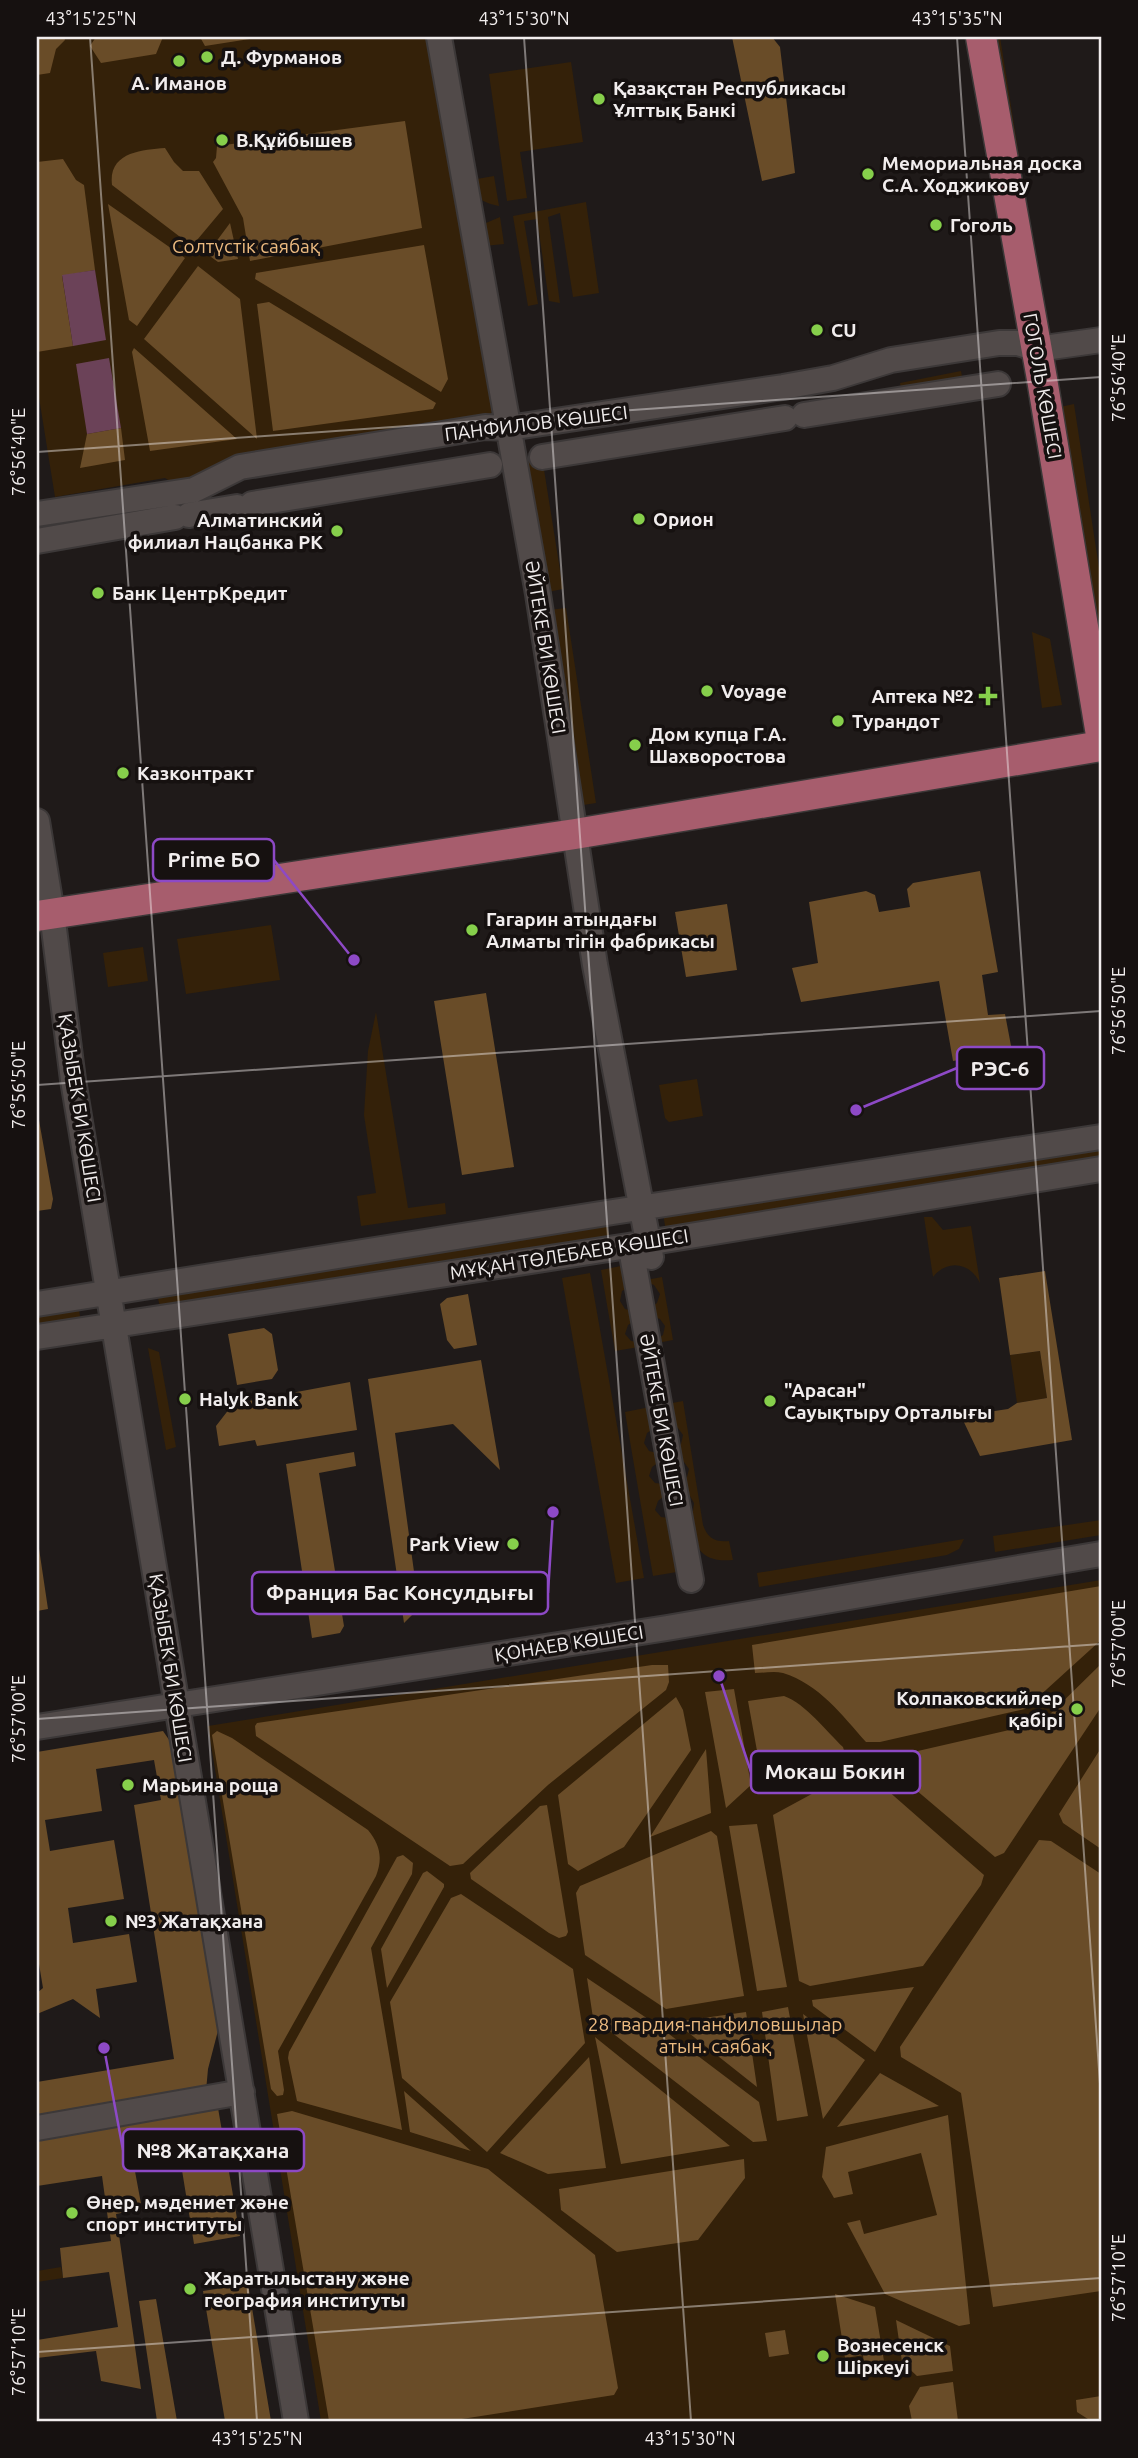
<svg xmlns="http://www.w3.org/2000/svg" width="1138" height="2458" viewBox="0 0 1138 2458" font-family="Ubuntu,sans-serif">
<style>
.green{fill:#342109}
.forest{fill:#694c28}
.water{fill:#6b4258}
.lines{fill:none;stroke-linecap:round;stroke-linejoin:round}
.minor-casing{stroke:#3c3838;stroke-width:28}
.major-casing{stroke:#3c3838;stroke-width:33}
.minor{stroke:#514a49;stroke-width:24}
.major{stroke:#a75d6d;stroke-width:30}
.ticks{fill:none;stroke:#f1eded;stroke-width:2;stroke-opacity:0.45}
.poi-dot{fill:#86cf4b;stroke:#161110;stroke-width:2.5}
.labels{text-anchor:middle;stroke-width:7;stroke-linejoin:round;paint-order:stroke}
.poi-label{font-size:19px;font-weight:bold;fill:#f1eded;stroke:#161110;text-anchor:start}
.park-label{font-size:19px;fill:#edbb80;stroke:#161110}
.street-label{font-size:19px;fill:#f1eded;stroke:#161110}
.leader{fill:none;stroke:#8d49c6;stroke-width:2.5}
.callout-dot{fill:#8d49c6;stroke:#161110;stroke-width:2.5}
.callout{fill:#161110;stroke:#8d49c6;stroke-width:2.5}
.callout-label{font-size:21px;text-anchor:middle;font-weight:bold;fill:#f1eded}
.neatline{fill:none;stroke:#f1eded;stroke-width:2.5}
.ticks-label{font-size:18px;text-anchor:middle;fill:#f1eded}
</style>
<rect width="100%" height="100%" fill="#1f1a19"/>
<path class="green" d="M37,37H428L493,405L491,415L176,485L165,478L55,497L37,385Z
M992,37H1000L1020,162L1013,163Z
M571,62L583,142L520,152L527,198L507,201L489,74Z
M494,176L499,206C481,202 474,198 471,180Z
M586,202L599,293L573,297L560,213L548,217L560,303L549,301L537,219L524,221L538,304L528,306L513,216Z
M500,217L504,244L484,246L482,233L486,223Z
M961,371L965,394L904,405L900,383Z
M1074,404L1101,581V656L1060,407Z
M542,457L563,589L538,594L514,462Z
M566,608L596,803L571,807L540,611Z
M1032,632L1050,639L1062,705L1042,708Z
M271,925L280,980L186,994L177,939Z
M143,947L148,981L108,987L103,953Z
M376,1012L408,1208L445,1203L446,1214L361,1226L357,1196L376,1193L364,1115L368,1051Z
M697,1079L703,1116L669,1122L665,1118L659,1085Z
M1101,1137V1169L667,1240L662,1205Z
M604,1213L612,1248L162,1316L155,1285Z
M924,1217H932L943,1230L971,1226L980,1283C970,1262 947,1259 933,1277Z
M626,1265L629,1287L622,1291L620,1301L625,1309L633,1311L635,1320L628,1325L625,1334L631,1341L638,1342L639,1347L615,1351L601,1270Z
M590,1273L644,1578L616,1583L562,1278Z
M662,1277L673,1340L657,1343L656,1340L663,1335L665,1326L660,1319L652,1316L651,1307L657,1303L660,1294L654,1285L646,1282V1280Z
M77,1297L82,1329L37,1337V1304Z
M148,1348L159,1352L176,1447L166,1450Z
M1040,1351L1047,1398L1017,1403L1010,1355Z
M683,1401L703,1525C708,1539 715,1542 729,1541L733,1560C697,1563 695,1544 687,1516L693,1511L694,1503L690,1496L683,1493L681,1481L687,1477L689,1469L684,1462L677,1459L675,1449L681,1444L683,1435L678,1428L671,1425L667,1404Z
M650,1407L653,1429L647,1433L644,1443L649,1451L657,1453L659,1462L652,1467L649,1476L655,1483L663,1484L664,1496L658,1501L655,1510L661,1517L668,1518L677,1572L653,1576L625,1412Z
M1101,1520V1535L995,1552L993,1536Z
M964,1539L959,1549L947,1555L759,1587L757,1573Z
M1101,1580V2421H321L208,1726Z
M61,2267L63,2278L37,2282V2271Z"/>
<path class="forest" d="M37,37H64L65,40L56,49L50,73L37,75Z
M96,37H163L156,54L101,63L90,46Z
M200,37H263L205,46Z
M732,37H772L780,47L795,173L762,181Z
M405,121L422,228L250,261L243,218L213,162L216,158L217,146Z
M165,148L174,162L183,171H199L223,209L192,246L112,185C108,152 142,150 165,148Z
M63,159L76,180L84,185L95,270L62,276L73,346L37,352V162Z
M108,204L185,258L137,326L129,320Z
M230,223L238,259L218,262L207,254Z
M424,245L448,379L441,392L255,279L256,273Z
M198,266L240,299L257,439L144,339Z
M269,302L436,403L433,409L273,431L257,304Z
M134,348L237,439L150,451L132,352Z
M121,428L125,460L80,468L87,434Z
M980,871L998,972L982,975L988,1015L1005,1014L1012,1051L953,1061L939,981L801,1002L792,968L818,963L809,902L866,891L875,895L879,912L910,907L907,889L913,883Z
M727,904L737,970L686,977L675,912Z
M486,993L514,1167L462,1175L434,1001Z
M37,1109L53,1199L51,1209L37,1211Z
M1045,1271L1072,1440L980,1456L961,1416L1008,1409L1017,1403L1047,1398L1040,1351L1010,1355L999,1278Z
M468,1294L477,1345L454,1349L447,1340L440,1304L447,1298Z
M264,1328L272,1334L278,1370L272,1379L237,1385L228,1334Z
M481,1360L500,1470L453,1424L395,1433L419,1608L404,1623L368,1379Z
M350,1382L357,1430L257,1446L255,1440L219,1446L216,1426L233,1404Z
M354,1452L356,1466L319,1473L344,1626L340,1633L312,1638L286,1464Z
M37,1535L48,1609L37,1611Z
M1101,1586V1640L1025,1709L880,1742H866C842,1715 819,1684 783,1673C774,1671 764,1673 755,1673L752,1645Z
M1101,1664V1707L1004,1853L995,1857L896,1773L890,1763L896,1756L1027,1726L1045,1719Z
M652,1665H668L669,1682L666,1690L548,1785L463,1864L450,1866L256,1736L255,1726L257,1723Z
M734,1689L751,1785L726,1808L705,1692Z
M784,1696C806,1704 826,1731 843,1747L845,1754L842,1759L774,1790L766,1789L763,1784L748,1701Z
M676,1697L683,1710L691,1750L624,1847L578,1871L568,1864L558,1795Z
M163,1731L176,1750L221,2019L208,2069L206,2091L37,2118V2082L174,2059L134,1805L161,1800L154,1760L96,1769L102,1811L45,1820L50,1851L114,1840L124,1899L68,1908L73,1943L129,1934L137,1982L96,1989L100,2018L73,1999L37,2014V1993L43,1988L37,1952V1752Z
M217,1731L232,1738L368,1830C380,1845 383,1858 376,1876L278,2051L284,2090L283,2095L277,2096L271,2089L212,1735Z
M1101,1748V1849L1063,1823L1059,1814Z
M706,1749L711,1813L650,1837Z
M856,1770H863L870,1775L984,1875L981,1885L923,1966L810,1986L799,1981L773,1815Z
M547,1805L568,1932L566,1936L559,1938L549,1933L471,1879L470,1873L540,1806Z
M757,1824L787,1987L757,1991L729,1826Z
M711,1831L717,1836L744,1996L666,2009L585,1955L576,1893L580,1886Z
M1039,1840L1051,1841L1101,1874V2291L993,2307L961,2093L901,2057L900,2047Z
M403,1855L413,1863L412,1874L371,1948L402,2130L297,2101L288,2058L289,2052L397,1857Z
M427,1871L444,1884V1887L387,1988L381,1949L423,1873Z
M461,1894L573,1969L585,2043L487,2152L402,2078L390,2002L451,1898Z
M587,1978L657,2025L759,2102L767,2141L753,2142L593,2018Z
M914,1987L875,2052L813,2006L812,2000Z
M788,2007L808,2116L777,2121L762,2012Z
M746,2012L757,2087L675,2022Z
M803,2014L865,2060L823,2119Z
M595,2037L730,2146L621,2164Z
M589,2057L606,2168L548,2174L500,2153Z
M880,2073L939,2106L837,2127Z
M404,2091L471,2151L410,2132Z
M218,2108L240,2236L194,2244L180,2158L134,2166L142,2209L116,2214L141,2389L101,2381L96,2351L37,2358V2340L118,2327L109,2272L63,2278L60,2248L111,2241L102,2176L37,2186V2139Z
M292,2111L488,2169L595,2255L618,2388L614,2395L449,2421H329L277,2114Z
M948,2115L970,2324L959,2326L885,2294L847,2223L860,2220L864,2234L937,2215L921,2153L848,2172L853,2194L834,2198L822,2177L826,2147Z
M744,2159L745,2178L698,2240L617,2252L561,2210L559,2189Z
M248,2284L271,2421H225L203,2291Z
M835,2294L875,2307L884,2361L864,2364L863,2355L845,2358Z
M156,2299L177,2421H157L139,2301Z
M896,2320L950,2346L953,2371L917,2376L902,2362Z
M785,2330L789,2354L769,2357L765,2333Z
M953,2382L958,2421H912L909,2406L920,2387Z
M1101,2396V2421H1091L1077,2412L1076,2400Z"/>
<path class="water" d="M95,270L106,340L73,346L62,275Z
M109,358L121,428L87,434L76,364Z"/>
<g class="lines">
<g class="minor-casing">
<path id="minor" d="M439,37L538,594L595,965L651,1257
M804,415L998,384
M542,457L785,418
M252,504L490,465
M37,514L194,490L240,467L485,427L509,428L783,387L833,378L891,360L999,343H1018L1037,349L1101,340
M189,515L237,507
M37,541L175,517
M37,821L52,913L73,1080L296,2421
M633,1260L691,1580
M37,1304L613,1212L1101,1137
M37,1337L628,1246L1101,1169
M37,1727L667,1628L1101,1554
M37,2128L242,2092"/>
</g>
<g class="major-casing">
<path id="major" d="M981,37L1042,379L1101,735
M37,916L575,834L1101,746"/>
</g>
<use href="#minor" class="minor"/>
<use href="#major" class="major"/>
</g>
<path class="ticks" d="M90,37L257,2421M524,37L691,2421M957,37L1101,2098M37,452L1101,377M37,1085L1101,1011M37,1719L1101,1644M37,2352L1101,2278"/>
<g class="poi-dot">
<circle cx="207" cy="57" r="7"/>
<circle cx="179" cy="61" r="7"/>
<circle cx="599" cy="99" r="7"/>
<circle cx="222" cy="140" r="7"/>
<circle cx="868" cy="174" r="7"/>
<circle cx="936" cy="225" r="7"/>
<circle cx="817" cy="330" r="7"/>
<circle cx="639" cy="519" r="7"/>
<circle cx="337" cy="531" r="7"/>
<circle cx="98" cy="593" r="7"/>
<circle cx="707" cy="691" r="7"/>
<path d="M984.5 685.5h7v7h7v7h-7v7h-7v-7h-7v-7h7z"/>
<circle cx="838" cy="721" r="7"/>
<circle cx="635" cy="745" r="7"/>
<circle cx="123" cy="773" r="7"/>
<circle cx="472" cy="930" r="7"/>
<circle cx="185" cy="1399" r="7"/>
<circle cx="770" cy="1401" r="7"/>
<circle cx="513" cy="1544" r="7"/>
<circle cx="1077" cy="1709" r="7"/>
<circle cx="128" cy="1785" r="7"/>
<circle cx="111" cy="1921" r="7"/>
<circle cx="72" cy="2213" r="7"/>
<circle cx="190" cy="2289" r="7"/>
<circle cx="823" cy="2356" r="7"/>
</g>
<g class="labels">
<g class="poi-label">
<text x="221" y="64">Д. Фурманов</text>
<text x="179" y="90" text-anchor="middle">А. Иманов</text>
<text x="613" y="95">Қазақстан Республикасы<tspan x="613" dy="22">Ұлттық Банкі</tspan></text>
<text x="236" y="147">В.Құйбышев</text>
<text x="882" y="170">Мемориальная доска<tspan x="882" dy="22">С.А. Ходжикову</tspan></text>
<text x="950" y="232">Гоголь</text>
<text x="831" y="337">CU</text>
<text x="653" y="526">Орион</text>
<text x="323" y="527" text-anchor="end">Алматинский<tspan x="323" dy="22">филиал Нацбанка РК</tspan></text>
<text x="112" y="600">Банк ЦентрКредит</text>
<text x="721" y="698">Voyage</text>
<text x="974" y="703" text-anchor="end">Аптека №2</text>
<text x="852" y="728">Турандот</text>
<text x="649" y="741">Дом купца Г.А.<tspan x="649" dy="22">Шахворостова</tspan></text>
<text x="137" y="780">Казконтракт</text>
<text x="486" y="926">Гагарин атындағы<tspan x="486" dy="22">Алматы тігін фабрикасы</tspan></text>
<text x="784" y="1397">"Арасан"<tspan x="784" dy="22">Сауықтыру Орталығы</tspan></text>
<text x="199" y="1406">Halyk Bank</text>
<text x="499" y="1551" text-anchor="end">Park View</text>
<text x="1063" y="1705" text-anchor="end">Колпаковскийлер<tspan x="1063" dy="22">қабірі</tspan></text>
<text x="142" y="1792">Марьина роща</text>
<text x="125" y="1928">№3 Жатақхана</text>
<text x="86" y="2209">Өнер, мәдениет және<tspan x="86" dy="22">спорт институты</tspan></text>
<text x="204" y="2285">Жаратылыстану және<tspan x="204" dy="22">география институты</tspan></text>
<text x="837" y="2352">Вознесенск<tspan x="837" dy="22">Шіркеуі</tspan></text>
</g>
<g class="park-label">
<text x="246" y="253">Солтүстік саябақ</text>
<text x="715" y="2031">28 гвардия-панфиловшылар<tspan x="715" dy="22">атын. саябақ</tspan></text>
</g>
<g class="street-label">
<text transform="translate(1043 386) rotate(80)" y="7">ГОГОЛЬ КӨШЕСІ</text>
<text transform="translate(536 423) rotate(-7)" y="7">ПАНФИЛОВ КӨШЕСІ</text>
<text transform="translate(546 647) rotate(81)" y="7">ӘЙТЕКЕ БИ КӨШЕСІ</text>
<text transform="translate(80 1108) rotate(81)" y="7">ҚАЗЫБЕК БИ КӨШЕСІ</text>
<text transform="translate(569 1254) rotate(-9)" y="7">МҰҚАН ТӨЛЕБАЕВ КӨШЕСІ</text>
<text transform="translate(662 1420) rotate(80)" y="7">ӘЙТЕКЕ БИ КӨШЕСІ</text>
<text transform="translate(569 1643) rotate(-9)" y="7">ҚОНАЕВ КӨШЕСІ</text>
<text transform="translate(171 1668) rotate(81)" y="7">ҚАЗЫБЕК БИ КӨШЕСІ</text>
</g>
</g>
<path class="leader" d="M354 960L274 860M856 1110L957 1068M553 1512L548 1593M719 1676L751 1772M104 2048L123 2150"/>
<g class="callout-dot">
<circle cx="354" cy="960" r="7"/>
<circle cx="856" cy="1110" r="7"/>
<circle cx="553" cy="1512" r="7"/>
<circle cx="719" cy="1676" r="7"/>
<circle cx="104" cy="2048" r="7"/>
</g>
<g class="callout">
<rect x="153" y="839" width="121" height="42" rx="7"/>
<rect x="957" y="1047" width="87" height="42" rx="7"/>
<rect x="252" y="1572" width="296" height="42" rx="7"/>
<rect x="751" y="1751" width="169" height="42" rx="7"/>
<rect x="123" y="2129" width="181" height="42" rx="7"/>
</g>
<g class="callout-label">
<text x="214" y="867">Prime БО</text>
<text x="1000" y="1076">РЭС-6</text>
<text x="400" y="1600">Франция Бас Консулдығы</text>
<text x="835" y="1779">Мокаш Бокин</text>
<text x="213" y="2158">№8 Жатақхана</text>
</g>
<rect width="1138" height="2458" fill="none" stroke="#161110" stroke-width="77"/>
<rect x="38" y="38" width="1062" height="2382" class="neatline"/>
<g class="ticks-label">
<text x="91" y="25">43°15'25"N</text>
<text x="524" y="25">43°15'30"N</text>
<text x="957" y="25">43°15'35"N</text>
<text transform="translate(1119 378) rotate(-90)" y="6">76°56'40"E</text>
<text transform="translate(19 452) rotate(-90)" y="6">76°56'40"E</text>
<text transform="translate(1119 1011) rotate(-90)" y="6">76°56'50"E</text>
<text transform="translate(19 1085) rotate(-90)" y="6">76°56'50"E</text>
<text transform="translate(1119 1644) rotate(-90)" y="6">76°57'00"E</text>
<text transform="translate(19 1719) rotate(-90)" y="6">76°57'00"E</text>
<text transform="translate(1119 2278) rotate(-90)" y="6">76°57'10"E</text>
<text transform="translate(19 2352) rotate(-90)" y="6">76°57'10"E</text>
<text x="257" y="2445">43°15'25"N</text>
<text x="690" y="2445">43°15'30"N</text>
</g>
</svg>
